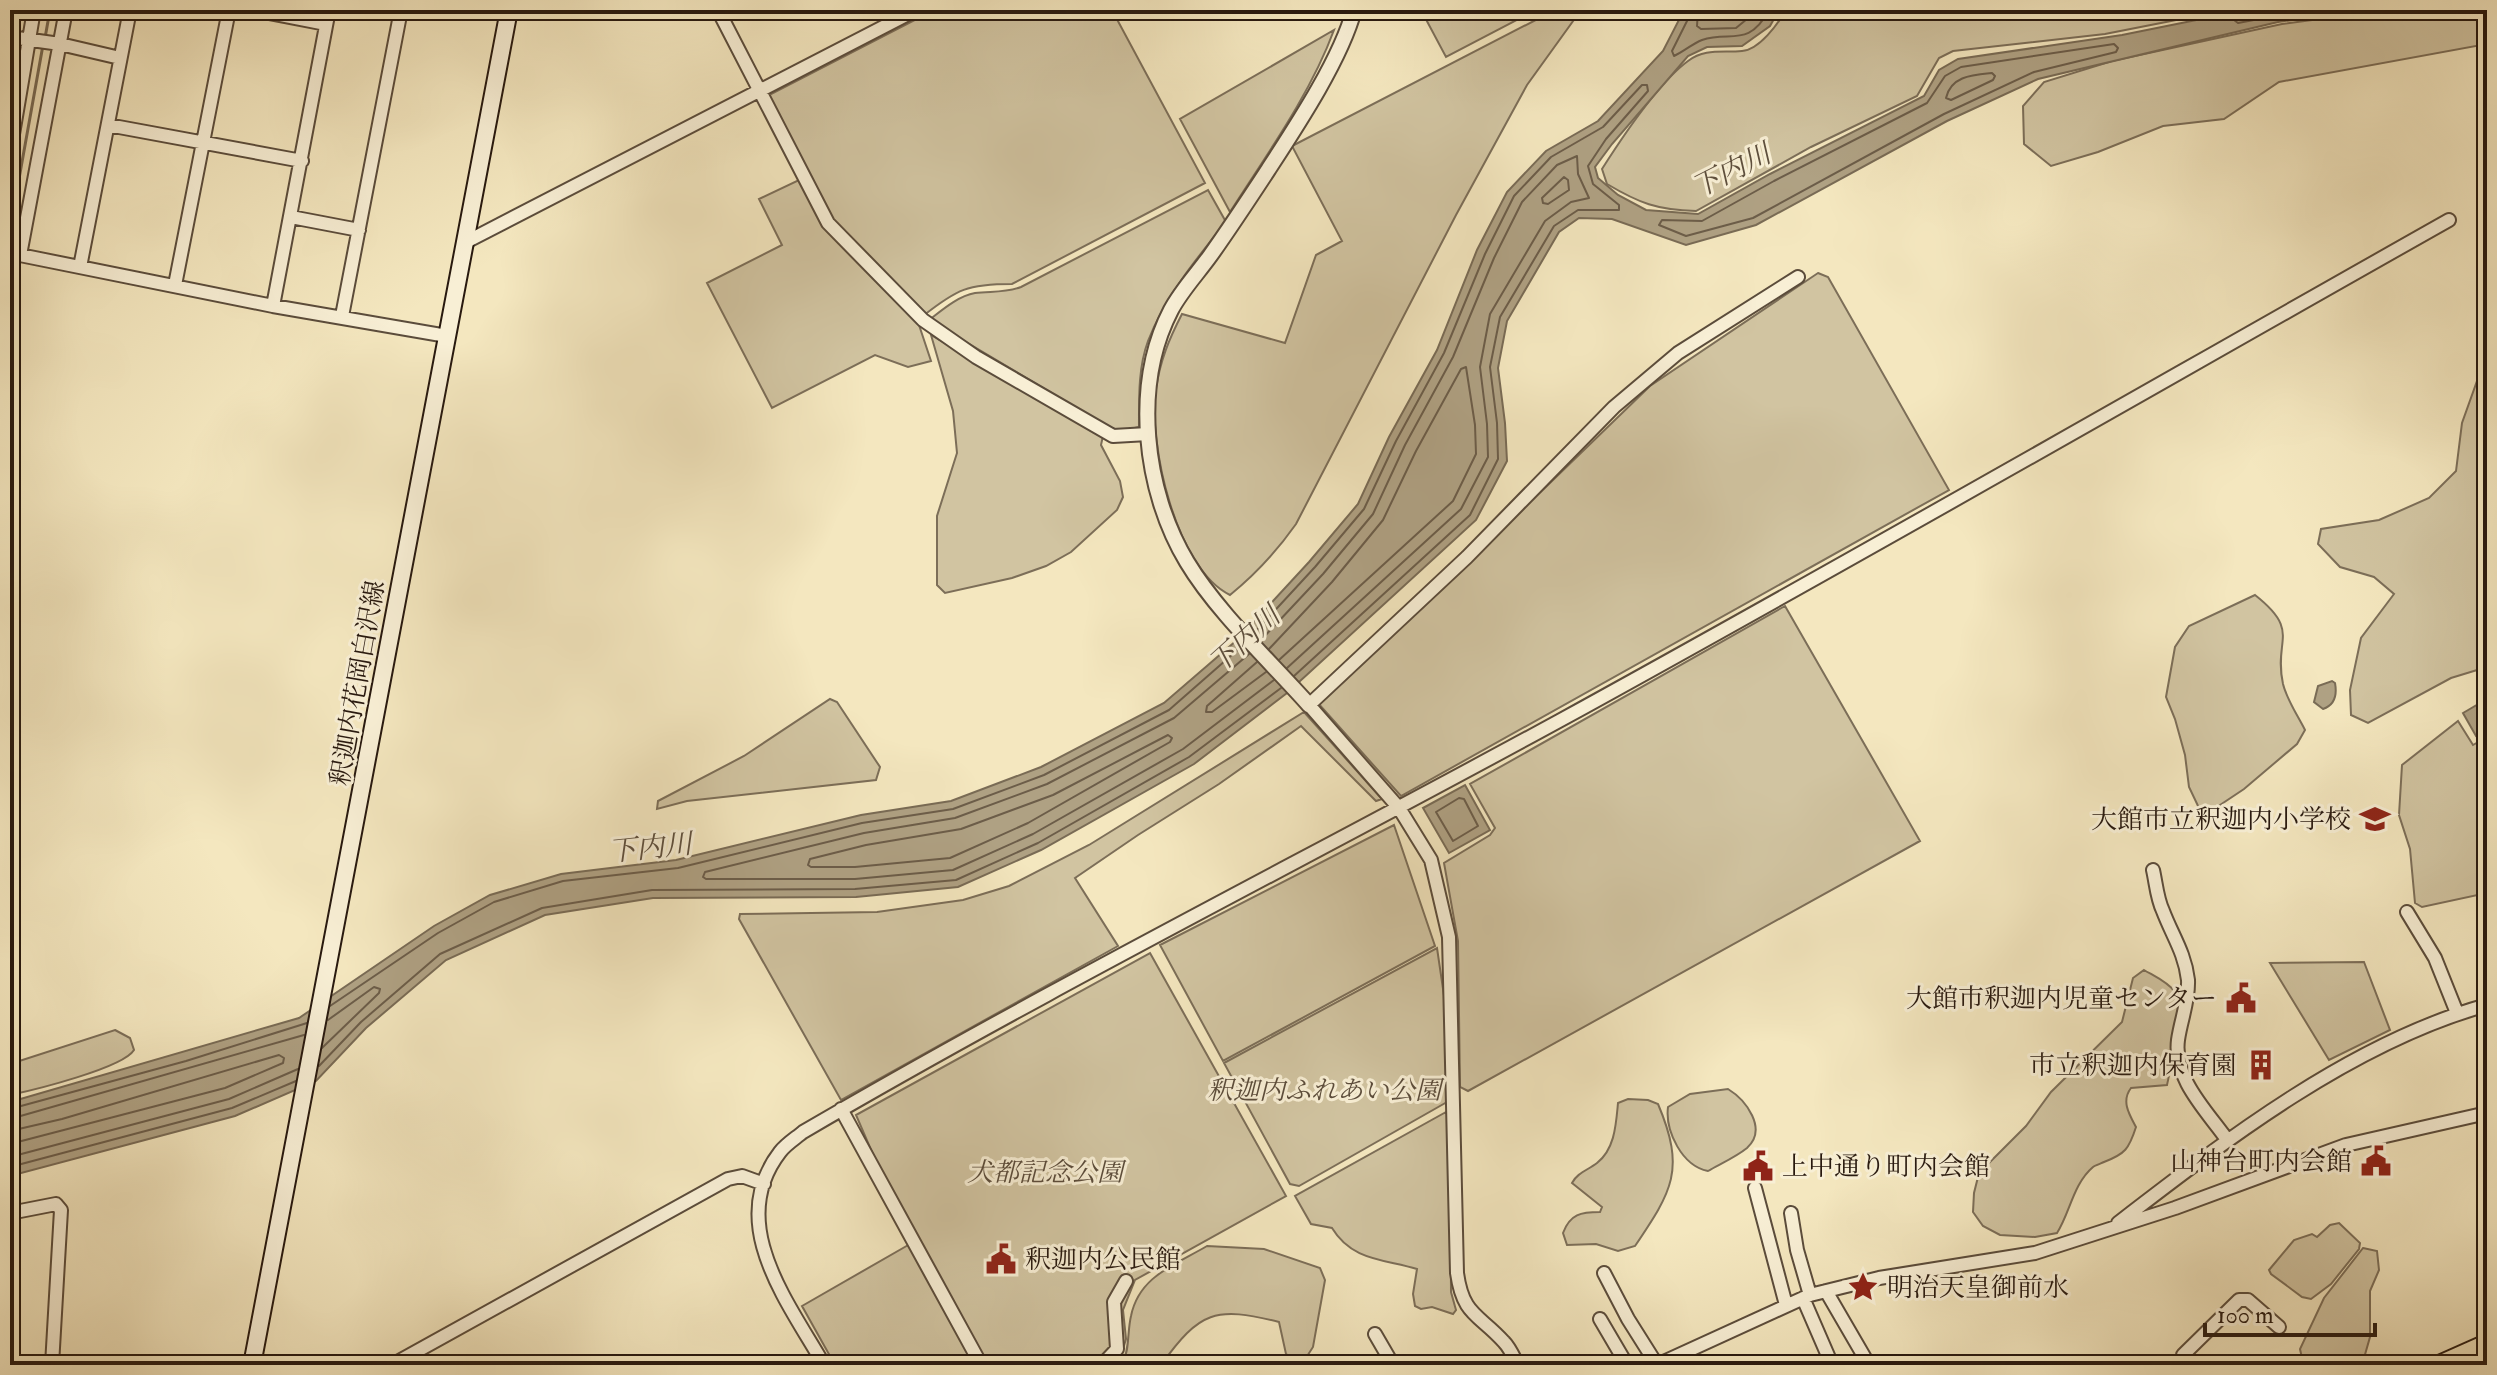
<svg xmlns="http://www.w3.org/2000/svg" width="2497" height="1375" viewBox="0 0 2497 1375" font-family="'IM FELL Double Pica','Noto Serif JP',serif">
<style>
.green{fill:#d1c4a1;stroke:#7c6e58;stroke-width:2}
.water{fill:#afa183;stroke:#796b55;stroke-width:2}
.lines{fill:none;stroke-linecap:round;stroke-linejoin:round}
.shore{stroke:#6c5d49;stroke-width:2}
.stream{stroke:#796b55;stroke-width:3}
.minor-casing{stroke:#5b4c3b;stroke-width:16}
.tertiary-casing{stroke:#5b4c3b;stroke-width:18}
.secondary-casing{stroke:#28190f;stroke-width:20}
.trunk-casing{stroke:#28190f;stroke-width:24}
.minor{stroke:#f8efd5;stroke-width:12}
.tertiary{stroke:#f8efd5;stroke-width:14}
.secondary{stroke:#f8efd5;stroke-width:16}
.trunk{stroke:#f4e7bf;stroke-width:20}
.labels{text-anchor:middle;stroke-width:6;stroke-linejoin:round;paint-order:stroke}
.street-label{font-size:26px;fill:#28190f;stroke:#f8efd5}
.poi-label{font-size:26px;fill:#28190f;stroke:#f8efd5;text-anchor:end}
.park-label{font-size:26px;font-style:italic;fill:#5b4c3b;stroke:#f8efd5}
.water-label{font-size:28px;font-style:italic;fill:#5e4f3d;stroke:#f8efd5}
</style>
<rect width="100%" height="100%" fill="#f4e7bf"/>
<filter id="stains"><feTurbulence type="fractalNoise" baseFrequency=".0025" numOctaves="4"/><feColorMatrix values="0 0 0 0 .2 0 0 0 0 .09 0 0 0 0 .02 0 0 0 .5 -.17"/></filter>
<radialGradient id="worn" r=".72"><stop offset=".6" stop-color="#630" stop-opacity="0"/><stop offset="1" stop-color="#630" stop-opacity=".3"/></radialGradient>
<path class="green" d="M934,10H1112L1205,183L1012,284C968,284 957,289 923,316L832,220L769,95Z
M1421,10H1536L1446,57Z
M1555,10H1581L1527,85L1456,215L1296,524C1277,551 1256,574 1230,595C1176,569 1148,444 1156,389C1160,361 1169,339 1182,314L1285,343L1316,255L1342,241L1292,146Z
M1786,10H2227L2105,34L1953,51L1939,58L1917,96L1811,147L1696,211C1657,210 1639,203 1607,184L1602,169C1623,136 1658,83 1688,61C1705,48 1723,53 1742,51C1759,50 1778,24 1786,10Z
M2387,10H2487V44L2279,82L2224,119L2163,126L2098,152L2051,166L2024,144L2023,106L2044,82L2112,61L2282,24Z
M1334,30C1310,95 1267,154 1230,212L1180,119Z
M799,180L823,224L918,322L931,361L908,367L875,355L772,408L707,283L782,245L759,199Z
M1208,190L1226,222C1196,259 1165,297 1148,341C1138,368 1139,399 1139,427L1121,431L1112,429L929,320C942,310 958,296 975,293C991,291 1005,293 1021,287Z
M1818,273L1828,277L1949,490L1401,796L1317,702L1485,546L1650,386Z
M931,335L1103,436L1101,445L1120,481L1123,497L1117,510L1071,552L1046,566L1012,578L945,593L937,585V516L957,453L953,411Z
M2487,353V667L2451,678L2368,723L2351,715L2350,690L2361,638L2394,594L2374,577L2340,567L2318,544L2321,529L2379,520L2429,498L2456,471L2462,423Z
M2255,595C2302,632 2273,639 2283,684C2287,700 2298,716 2305,730L2297,744L2244,789L2214,809L2199,808L2189,787L2185,755L2175,719L2166,697L2175,647L2189,626Z
M1785,606L1920,841L1468,1091L1460,1087L1458,941L1444,863L1490,835L1495,828L1470,784Z
M830,699L837,702L880,767L876,780L687,801L657,809L658,801L744,756Z
M1304,712L1382,799L1376,801L1301,726L1219,784L1138,835L1075,878L1118,946L841,1100L739,919L740,914L877,912L963,900L1009,886L1089,845Z
M2458,721L2473,745L2487,737V893L2422,907L2415,903L2410,849L2399,815L2402,765Z
M1394,825L1435,946L1223,1061L1160,945Z
M1437,948L1446,1009L1447,1102L1299,1186L1290,1184L1224,1063Z
M1150,953L1286,1196L1135,1280L1123,1310L1126,1339L1120,1359L1116,1365H985L884,1180L856,1115Z
M2364,962L2390,1030L2329,1060L2270,963Z
M2144,970C2154,976 2168,982 2175,992C2185,1007 2171,1066 2167,1085L2131,1088C2121,1101 2129,1114 2136,1127C2129,1149 2125,1154 2104,1162C2102,1163 2094,1166 2093,1167C2073,1184 2070,1213 2057,1233L2035,1237L2000,1235L1983,1226L1973,1212L1974,1193L1979,1173L2026,1126L2051,1092L2122,1022L2133,978Z
M115,1030L130,1038L134,1050C123,1068 34,1090 10,1095V1064Z
M1728,1089C1746,1100 1768,1129 1747,1148C1736,1157 1720,1164 1708,1171C1682,1166 1665,1131 1668,1107L1690,1094Z
M1628,1099L1648,1100L1658,1104C1686,1170 1672,1191 1635,1246L1618,1251L1596,1244L1567,1245L1563,1233C1570,1214 1581,1212 1600,1212L1602,1207L1572,1183C1577,1173 1588,1170 1597,1163C1615,1149 1616,1124 1618,1103Z
M1446,1112L1450,1119L1451,1292L1456,1310L1453,1314L1432,1307L1421,1309L1415,1306L1413,1294L1417,1269C1384,1259 1352,1261 1332,1228L1311,1224L1295,1196Z
M2339,1223L2360,1243L2359,1249L2331,1284L2311,1299L2302,1297L2271,1274L2269,1270L2294,1240L2312,1234L2317,1237L2330,1225Z
M910,1244L973,1356L966,1365H835L802,1306Z
M1207,1246L1264,1249L1320,1268L1325,1280L1313,1347L1304,1361L1294,1359L1286,1354L1279,1322C1215,1306 1200,1311 1161,1365H1122C1130,1349 1127,1333 1131,1316C1139,1276 1175,1265 1207,1246Z
M2363,1248L2377,1251L2379,1270L2370,1291V1337L2362,1365H2310L2302,1358L2300,1349L2324,1298Z"/>
<path class="water" d="M1679,10H1779L1770,26L1742,46L1707,47L1688,56L1612,144L1595,167L1598,178L1618,195L1646,210L1698,214L1770,174L1924,96L1939,70L1958,59L2122,35L2246,10H2363L2278,22L2038,79L1947,121L1756,225L1686,245L1612,219L1579,218L1559,232L1507,321L1498,368L1505,423L1507,461L1476,520L1287,693L1194,764L1041,850L958,887L856,897L653,898L545,915L446,960L366,1028L316,1081L235,1116L10,1176V1102L299,1018L434,926L490,895L561,874L676,860L861,815L951,801L1041,767L1164,703L1237,640L1309,562L1358,504L1389,437L1437,350L1477,250L1507,192L1546,151L1598,121L1663,51L1681,16Z
M2332,681L2335,683C2337,694 2335,705 2323,709L2314,702L2318,686Z
M2487,699V730L2476,736L2463,713Z
M1465,785L1490,830L1449,853L1423,808Z"/>
<g class="lines">
<path class="shore" d="M1687,10L1688,19L1672,51L1674,56C1683,52 1692,44 1702,40C1730,30 1748,49 1769,10
M1698,10L1697,26L1701,29L1736,28L1758,10
M2236,10L2234,20L2238,23L2306,10
M2114,44L2118,48L2116,52L2034,72L1944,114L1753,218L1686,236L1659,225L1662,220L1702,221L1774,181L1927,103L1945,76L1961,67Z
M1992,73L1995,76L1993,80L1951,100L1946,98C1951,76 1972,75 1992,73Z
M1564,177L1568,180L1569,190L1548,204L1543,203L1542,198Z
M1254,633L1315,567L1364,509L1396,441L1444,353L1485,254L1514,196L1551,157L1603,127L1642,85H1647L1648,91L1606,139L1588,166L1593,184L1619,205V210H1578L1554,226L1500,317L1490,367L1497,423L1498,459L1470,515L1294,676
M1261,640L1323,574L1373,514L1405,445L1453,357L1494,258L1522,202L1557,165L1577,156L1578,174L1589,198L1571,202L1545,221L1490,314L1480,367L1487,424L1488,457L1461,509L1287,668
M1269,649L1332,582L1383,520L1416,451L1461,369L1466,367L1475,425L1476,454L1453,501L1279,660
M1249,654L1174,718L1047,784L955,818L864,833L705,872L703,877L706,879H855L953,870L1033,834L1183,749L1274,680
M1257,662L1207,706L1206,712H1212L1266,672
M1168,735L1172,738L1170,742L1028,823L950,858L855,867H811L808,865L810,859L866,845L961,829L1053,795Z
M1459,798L1464,799L1478,826L1453,841L1436,812Z
M330,1006L438,933L494,902L563,881L678,868L862,823L953,809L1044,775L1169,710L1242,646
M322,1048L379,993L380,989L374,987L328,1020
M319,1066L361,1022L440,954L542,908L652,890L855,889L956,880L1038,843L1189,757L1281,688
M10,1109L186,1061L307,1023
M10,1119L304,1035
M10,1131L62,1119L279,1055L284,1058L283,1063L225,1088L10,1144
M10,1157L229,1099L298,1069
M10,1167L232,1108L296,1081"/>
<path class="stream" d="M45,38L50,10
M10,229L43,45"/>
<g class="minor-casing">
<path id="minor" d="M254,10L326,24
M718,10L828,223L923,320L976,357L1113,436L1148,434
M10,37L60,44L120,58
M108,125L302,161
M10,152L34,10
M291,217L359,230
M466,242L916,10
M10,253L273,306L447,336
M20,255L66,10
M80,267L130,10
M175,285L229,10
M273,306L329,10
M342,316L401,10
M2153,870C2156,883 2157,899 2163,911C2172,935 2185,953 2188,980C2189,1001 2181,1019 2178,1040C2173,1079 2207,1111 2228,1141
M2407,912L2435,958L2457,1013
M2486,915L2487,919
M841,1109L979,1361
M1755,1188L1786,1305
M10,1213L56,1204L61,1210L52,1365
M1791,1213L1797,1250L1810,1295
M2118,1223C2227,1139 2353,1042 2487,1005
M1604,1273L1628,1319L1657,1365
M1826,1291L1869,1365
M1803,1298L1832,1365
M1600,1319L1627,1365
M1375,1334L1393,1365
M392,1365L728,1179L742,1176L764,1184
M824,1365C788,1302 725,1223 780,1152C786,1144 796,1138 803,1132C1051,987 1308,858 1559,721C1858,557 2153,387 2449,220
M1102,1365L1117,1349L1114,1302L1126,1281
M1518,1365C1514,1358 1510,1348 1504,1342C1479,1314 1463,1316 1457,1273L1449,937L1431,860L1399,808L1309,705L1467,557L1614,407L1678,353L1798,277
M1657,1365L1810,1295L1879,1278L2035,1253L2175,1208L2346,1145L2487,1113
M2183,1365V1355L2239,1300H2248L2279,1327"/>
</g>
<g class="tertiary-casing">
<path id="tertiary" d="M1309,705C1270,661 1217,612 1187,562C1144,491 1132,385 1171,310C1181,291 1197,274 1210,256C1230,228 1249,199 1268,170C1296,127 1341,59 1354,10"/>
</g>
<g class="secondary-casing">
<path id="secondary" d="M252,1365L509,10"/>
</g>
<g class="trunk-casing">
<path id="trunk" d="M2442,1365L2487,1345"/>
</g>
<use href="#minor" class="minor"/>
<use href="#tertiary" class="tertiary"/>
<use href="#secondary" class="secondary"/>
<use href="#trunk" class="trunk"/>
</g>
<defs>
<g id="school-bare" transform="scale(2.4)"><path d="M0-5L7-2L0 1L-7-2ZM-4 1L0 2.5L4 1V4Q0 6-4 4Z" fill="#8f2418" stroke="#f8efd5" stroke-width="2.5" paint-order="stroke"/></g>
<g id="civic-bare" transform="scale(2.4)"><path d="M-.6-6.5H3V-4.5H.6V-3L4-1V1h2V6H-6V1h2V-1L-.6-3ZM-1.2 2.5V6h2.4V2.5Z" fill="#8f2418" stroke="#f8efd5" stroke-width="2.5" paint-order="stroke"/></g>
<g id="building-bare" transform="scale(2.4)"><path d="M-4-6H4V6H1V3H-1V6H-4ZM-2.5-4.3h1.7v1.8h-1.7ZM.8-4.3h1.7v1.8H.8ZM-2.5-1h1.7V.8h-1.7ZM.8-1h1.7V.8H.8Z" fill="#8f2418" stroke="#f8efd5" stroke-width="2.5" paint-order="stroke"/></g>
<g id="sight-bare" transform="scale(2.4)"><path d="M0-6L1.8-2.2L6-1.7L2.9 1.2L3.7 5.4L0 3.3L-3.7 5.4L-2.9 1.2L-6-1.7L-1.8-2.2Z" fill="#8f2418" stroke="#f8efd5" stroke-width="2.5" paint-order="stroke"/></g>
</defs>
<g fill-rule="evenodd">
<use href="#school-bare" x="2375" y="819"/>
<use href="#civic-bare" x="2241" y="998"/>
<use href="#building-bare" x="2261" y="1065"/>
<use href="#civic-bare" x="2376" y="1161"/>
<use href="#civic-bare" x="1758" y="1166"/>
<use href="#civic-bare" x="1001" y="1259"/>
<use href="#sight-bare" x="1863" y="1287"/>
</g>
<g class="labels">
<g class="street-label">
<text transform="translate(357 683) rotate(-80)" y="9">釈迦内花岡白沢線</text>
</g>
<g class="poi-label">
<text x="2351" y="828">大館市立釈迦内小学校</text>
<text x="2217" y="1007">大館市釈迦内児童センター</text>
<text x="2237" y="1074">市立釈迦内保育園</text>
<text x="2352" y="1170">山神台町内会館</text>
<text x="1782" y="1175" text-anchor="start">上中通り町内会館</text>
<text x="1025" y="1268" text-anchor="start">釈迦内公民館</text>
<text x="1887" y="1296" text-anchor="start">明治天皇御前水</text>
</g>
<g class="park-label">
<text x="1324" y="1099">釈迦内ふれあい公園</text>
<text x="1045" y="1181">犬都記念公園</text>
</g>
<g class="water-label">
<text transform="translate(1731 170) rotate(-27)" y="10">下内川</text>
<text transform="translate(1244 639) rotate(-42)" y="10">下内川</text>
<text transform="translate(650 847) rotate(-6)" y="10">下内川</text>
</g>
</g>
<rect width="2497" height="1375" fill="none" stroke="#f4e7bf" stroke-width="40"/>
<rect x="12" y="12" width="2473" height="1351" fill="none" stroke="#28190f" stroke-width="4"/>
<rect x="20" y="20" width="2457" height="1335" fill="none" stroke="#28190f" stroke-width="2"/>
<path d="M2205 1323v12h170v-12" fill="none" stroke="#28190f" stroke-width="4"/>
<text x="2217" y="1323" font-size="24" fill="#28190f" stroke="#f8efd5" stroke-width="6" paint-order="stroke">100 m</text>
<rect width="100%" height="100%" filter="url(#stains)"/>
<rect width="100%" height="100%" fill="url(#worn)"/>
</svg>
